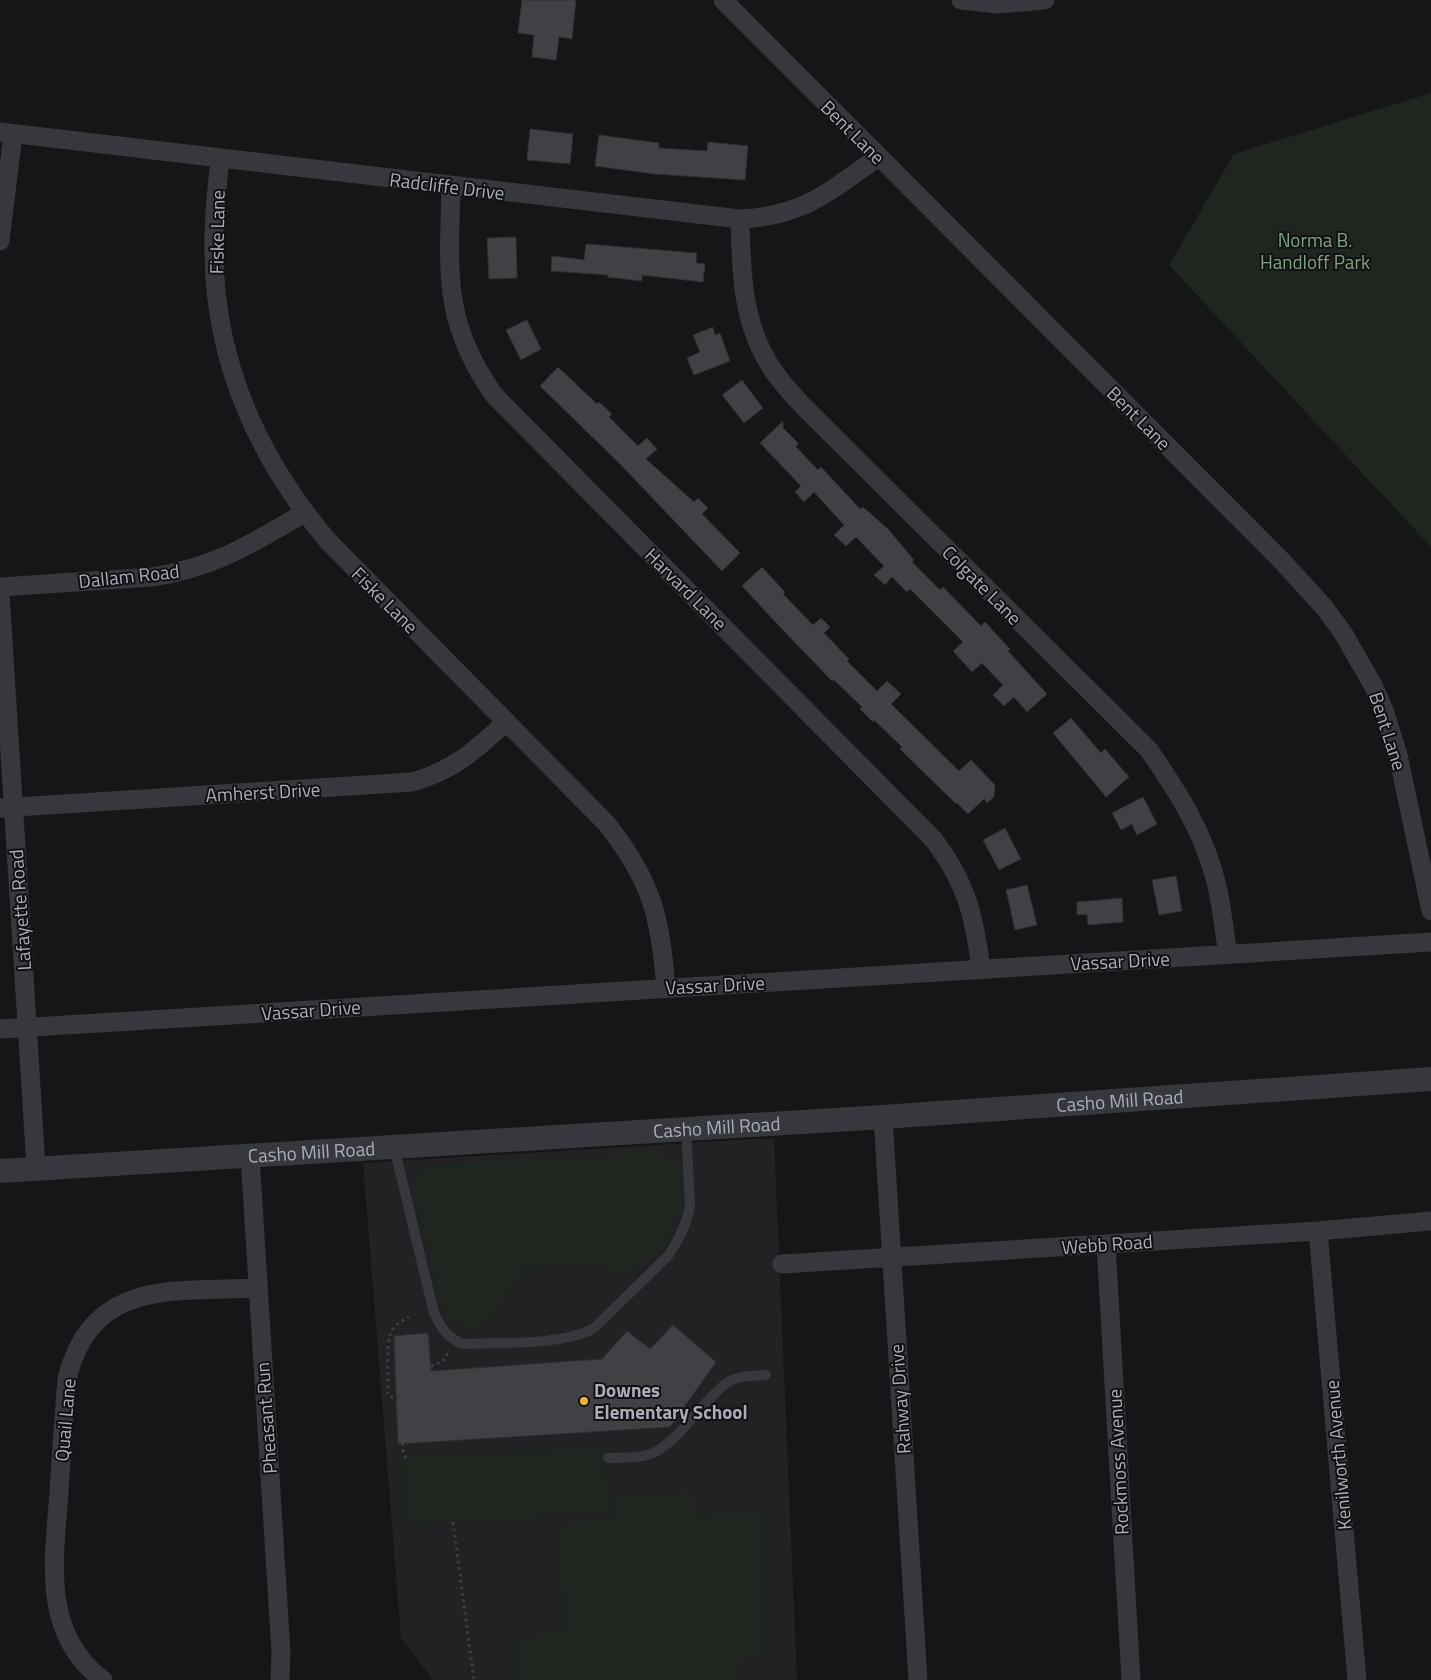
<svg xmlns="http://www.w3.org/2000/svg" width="1431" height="1680" viewBox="0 0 1431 1680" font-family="'Titillium Web',sans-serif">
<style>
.built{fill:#222225}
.green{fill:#1e261f}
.building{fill:#404145;stroke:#303034}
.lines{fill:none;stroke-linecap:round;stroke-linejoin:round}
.path{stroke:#3d3f44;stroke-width:3;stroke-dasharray:2.5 4;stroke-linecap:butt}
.service{stroke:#37383d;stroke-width:10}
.minor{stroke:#37383d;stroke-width:19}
.tertiary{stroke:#37383d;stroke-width:24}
.poi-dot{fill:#f2b134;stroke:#111113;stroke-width:2}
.labels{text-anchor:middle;stroke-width:4;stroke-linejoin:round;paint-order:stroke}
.street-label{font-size:19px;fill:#a8adb8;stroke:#111113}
.park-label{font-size:19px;fill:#7fa381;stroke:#111113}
.poi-label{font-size:19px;font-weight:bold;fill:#a8adb8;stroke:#111113;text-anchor:start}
</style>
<rect width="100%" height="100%" fill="#161618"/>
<path class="built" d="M774,1138L797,1680H433L401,1638L363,1163Z"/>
<path class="green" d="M1431,93V547L1169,265L1234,154Z
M660,1152L670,1159L674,1157L677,1162C686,1202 676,1238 644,1263C634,1271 625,1277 612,1275L608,1264L519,1267L520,1279L517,1283L507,1292L497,1311L484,1325C463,1331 450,1321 442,1303L414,1188L416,1171L421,1172L431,1165Z
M603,1448L607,1513L407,1524L403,1459Z
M693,1490L695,1516L760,1512L764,1651L735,1664V1680H520L516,1637L566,1632L558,1524L614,1520L612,1496Z"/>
<path class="building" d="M522,0H576L572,39L559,37L556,60L532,57L534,35L518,33Z
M530,129L573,134L570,164L527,160Z
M599,135L659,143V148L707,151L708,142L748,146L745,180L655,174L595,166Z
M516,237L517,278L489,279L487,238Z
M586,244L697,253L696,263L705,264L703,282L642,275V281L608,277V275L551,271L552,256L584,260Z
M527,320L541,349L521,360L506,330Z
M713,327L715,335L720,333L730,361L694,375L687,358L700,352L693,335Z
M558,367L597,404L599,402L612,414L609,417L638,446L647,438L657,449L646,459L694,502L698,498L708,508L702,514L740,553L722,571L620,464L540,386Z
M742,380L763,408L744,423L722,395Z
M783,421V428L798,443L796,447L818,470L821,467L860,509L863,507L888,529L914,560L912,562L940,590L943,587L981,626L985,622L1010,649L1008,651L1047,694L1027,712L1014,697L1004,706L993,695L1003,685L982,663L972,672L953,651L963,642L910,589L907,592L892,577L885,585L874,575L884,566L856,537L846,546L834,535L844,525L814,492L804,502L795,492L801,486L760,443Z
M762,567L785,592L783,594L813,625L821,618L830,627L824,633L849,659L847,661L877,691L887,681L901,694L891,704L959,771L971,760L995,785L994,797L987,803L984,799L968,814L957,803L956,804L900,749L902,747L874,720L873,722L860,709L862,707L834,680L832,681L781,628L742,586Z
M1071,718L1101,753L1105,749L1129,777L1106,797L1053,733Z
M1143,797L1157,824L1137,835L1132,824L1121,830L1112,813Z
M1005,828L1021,859L999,870L983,840Z
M1176,876L1182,911L1159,915L1152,880Z
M1027,885L1037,925L1015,930L1006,890Z
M1122,898L1123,922L1088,925L1087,914L1077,915V902Z
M673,1325L716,1362L670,1427L398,1444L394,1336L428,1333L431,1371L602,1359L627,1331L650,1349Z"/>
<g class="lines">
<path class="path" d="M431,1366L443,1361L448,1353
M406,1458L403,1452L400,1402L388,1395C388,1380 386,1344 391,1332C394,1325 403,1320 409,1317
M453,1522L474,1680"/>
<path class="service" d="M394,1147L434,1313C441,1328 447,1337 462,1344C501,1342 558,1346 593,1329L668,1256C679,1240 687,1225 690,1205L686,1129
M608,1458C622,1457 640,1459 653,1453C682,1439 702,1400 728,1382C739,1375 753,1376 766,1375"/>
<path class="minor" d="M723,0L1281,560L1324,607L1343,633L1374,687L1384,710L1398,755L1431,911
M961,0L998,4L1045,0
M0,132L740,219C803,216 829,192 878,157
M220,159C217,189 213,219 214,250C214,360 258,458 328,541L607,824C652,882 660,915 666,988
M451,186C449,272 442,321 494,395L934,840C967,884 974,915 981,969
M740,219C741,271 742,325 773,370C782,384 794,396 805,408L1149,750C1178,792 1204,833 1216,882C1222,906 1224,931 1228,954
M0,241L13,134
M0,587L152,577C216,567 249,545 304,513
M0,593L36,1167
M0,808L413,782C456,769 474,751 506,722
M0,1029L1431,942
M883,1117L918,1680
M250,1156L281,1652L280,1680
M1318,1231L1357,1680
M1106,1244L1131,1680
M782,1264L1318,1231L1431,1221
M103,1680C41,1634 54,1560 59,1493C61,1455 64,1417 67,1379C91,1278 175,1292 258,1288"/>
<path class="tertiary" id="s1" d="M0,1171L883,1117L1431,1079"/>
</g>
<circle class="poi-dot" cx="584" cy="1401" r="5"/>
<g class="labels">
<g class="street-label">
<text transform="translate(853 132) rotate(45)" y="7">Bent Lane</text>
<text transform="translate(447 186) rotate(7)" y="7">Radcliffe Drive</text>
<text transform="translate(217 232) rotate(-89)" y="7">Fiske Lane</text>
<text transform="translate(1139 418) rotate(45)" y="7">Bent Lane</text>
<text transform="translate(129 576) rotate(-6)" y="7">Dallam Road</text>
<text transform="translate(982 585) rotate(45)" y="7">Colgate Lane</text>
<text transform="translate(686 589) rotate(45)" y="7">Harvard Lane</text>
<text transform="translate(385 600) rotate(45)" y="7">Fiske Lane</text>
<text transform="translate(1388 731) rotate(72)" y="7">Bent Lane</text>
<text transform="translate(263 792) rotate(-3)" y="7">Amherst Drive</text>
<text transform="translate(20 910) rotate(-94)" y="7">Lafayette Road</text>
<text transform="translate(1120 961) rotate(-3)" y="7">Vassar Drive</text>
<text transform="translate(715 985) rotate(-3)" y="7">Vassar Drive</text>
<text transform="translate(311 1010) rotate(-4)" y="7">Vassar Drive</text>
<text dy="7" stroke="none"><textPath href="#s1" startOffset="1122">Casho Mill Road</textPath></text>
<text dy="7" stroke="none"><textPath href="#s1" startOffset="718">Casho Mill Road</textPath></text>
<text dy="7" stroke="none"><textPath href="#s1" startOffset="312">Casho Mill Road</textPath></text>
<text transform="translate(1107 1244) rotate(-4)" y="7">Webb Road</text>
<text transform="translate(900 1399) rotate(-94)" y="7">Rahway Drive</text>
<text transform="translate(266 1418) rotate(-94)" y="7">Pheasant Run</text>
<text transform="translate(65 1420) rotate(-85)" y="7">Quail Lane</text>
<text transform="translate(1338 1455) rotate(-95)" y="7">Kenilworth Avenue</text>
<text transform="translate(1118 1462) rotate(-93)" y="7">Rockmoss Avenue</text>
</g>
<g class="park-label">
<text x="1315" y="247">Norma B.<tspan x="1315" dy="22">Handloff Park</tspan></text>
</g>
<g class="poi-label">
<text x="594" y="1397">Downes<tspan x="594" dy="22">Elementary School</tspan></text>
</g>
</g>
</svg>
